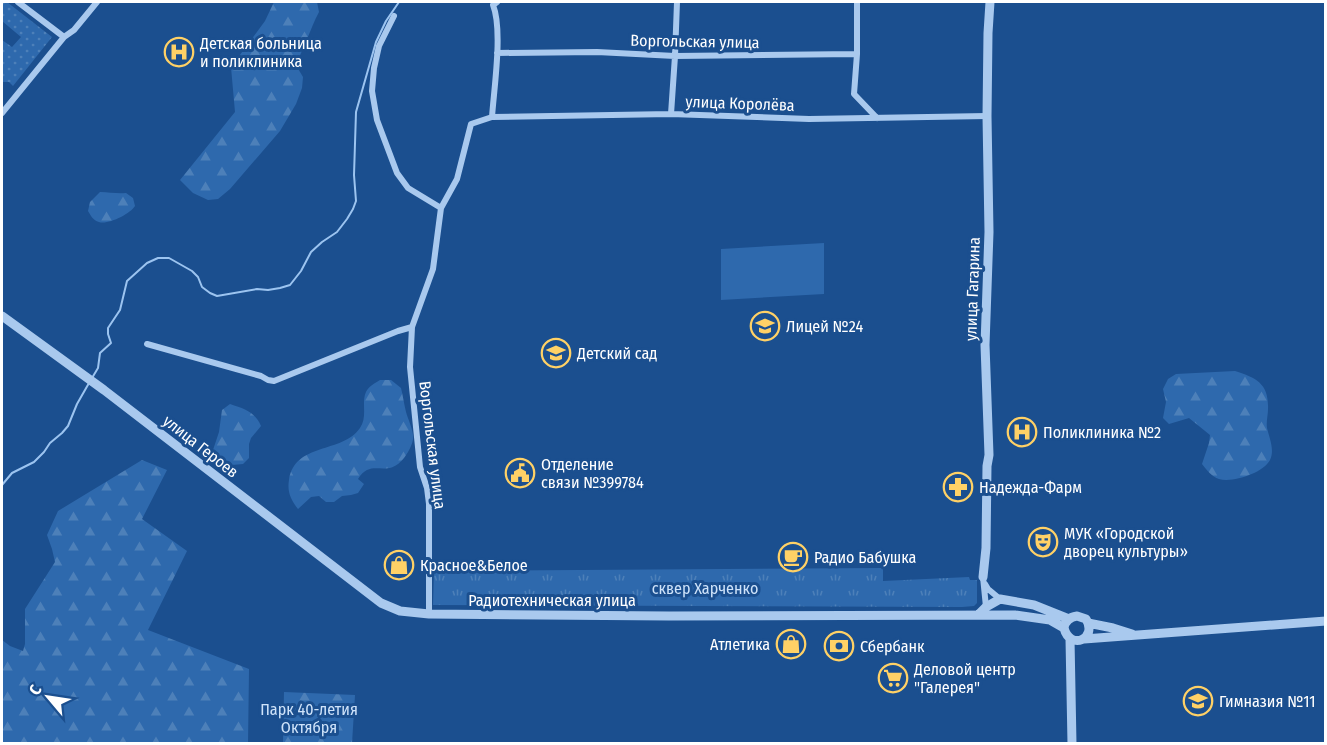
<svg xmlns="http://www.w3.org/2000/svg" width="1327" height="745" viewBox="0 0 1327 745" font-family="'Fira Sans Condensed',sans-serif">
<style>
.grass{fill:url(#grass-dots)}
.forest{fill:url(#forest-firs)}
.park{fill:url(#park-tufts)}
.pitch{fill:#2e69ad}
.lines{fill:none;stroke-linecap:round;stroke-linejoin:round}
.stream{stroke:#9cc4f0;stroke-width:2}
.minor{stroke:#a9c9ee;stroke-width:6}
.tertiary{stroke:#a9c9ee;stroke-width:9}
.labels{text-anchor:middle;stroke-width:6;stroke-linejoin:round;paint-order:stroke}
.street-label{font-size:16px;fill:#fff;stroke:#1b4f8f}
.poi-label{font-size:16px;fill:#fff;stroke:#1b4f8f;text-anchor:start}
.park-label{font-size:16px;fill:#cfe3fa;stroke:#1b4f8f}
</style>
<defs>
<pattern id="grass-dots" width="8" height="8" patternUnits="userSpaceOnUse" patternTransform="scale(1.5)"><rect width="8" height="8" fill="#2e69ad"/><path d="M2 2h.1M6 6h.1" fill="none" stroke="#4d80b9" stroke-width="1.8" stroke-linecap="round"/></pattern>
<pattern id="forest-firs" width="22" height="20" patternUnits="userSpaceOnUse" patternTransform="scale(1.5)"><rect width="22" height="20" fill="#2e69ad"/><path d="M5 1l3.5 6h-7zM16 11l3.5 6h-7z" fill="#4d80b9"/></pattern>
<pattern id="park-tufts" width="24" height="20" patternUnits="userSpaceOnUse" patternTransform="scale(1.5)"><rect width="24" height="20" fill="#2e69ad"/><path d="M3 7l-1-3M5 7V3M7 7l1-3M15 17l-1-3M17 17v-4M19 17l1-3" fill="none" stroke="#4d80b9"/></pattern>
</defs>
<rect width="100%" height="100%" fill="#1b4f8f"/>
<path class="grass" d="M2,2H7L52,37L13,86L9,82H2V40L12,47L21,37L2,21Z"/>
<path class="forest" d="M274,2H317L319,12C314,21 311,30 307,39C303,50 298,57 297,67L303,77L302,88L296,104L280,131L230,189L218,199L208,200L193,193L180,180L235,112L231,67L265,21Z
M100,192C109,192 117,194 126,193L133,198L135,206C130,214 108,225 99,222C93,220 91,216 88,211L90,202Z
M1235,371C1257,378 1269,384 1268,409C1268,415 1266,422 1267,428C1269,437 1275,450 1270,460C1263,473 1233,483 1219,479C1212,477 1206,469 1202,464L1209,443L1210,435L1189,418L1169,424L1163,418L1166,402L1163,389L1168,379L1176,374Z
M380,380H391L401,388C403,396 404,404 406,412C408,419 412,427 413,435C414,440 411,447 408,452C389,484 373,455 358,479L364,484L358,493L351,495L342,496L334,502H326L319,496L311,497L298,509C291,500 287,492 289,480C295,442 342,454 360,428C368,416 361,403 366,392C368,387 375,383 380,380Z
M230,404C245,409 255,412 261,426L251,438L249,444V458L243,464L221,466L213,461L212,453L219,432L222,410Z
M142,460L167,470L142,519L187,551L148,630L249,669L248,743H2V640L10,646L23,651L25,644V609L55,562L52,549L47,535L58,511Z
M284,692L355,695L352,743H283Z"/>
<path class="park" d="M883,568V581L969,577L970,580H977V603L974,606L962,607L433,605L434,571Z"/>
<path class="pitch" d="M824,243V294L721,300V249Z"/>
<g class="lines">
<path class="stream" d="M92,378L98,368L100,353L111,343L108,334V328L120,310L127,281L147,263L158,258H169L192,271L198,277L202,287L210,293L217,296L257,289L268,290L280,288L290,285L301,271L311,252L322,242L337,232L347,219L353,209L356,201L354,175L356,112L376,42L386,21L399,2
M2,485L12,473L34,462L44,452L50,443L62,433L68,426L77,404L89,383"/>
<path class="minor" d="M18,2L64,37
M857,2V54L854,94L877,118
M394,16L379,46L374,68L372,91L377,120L397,173L408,188L441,208
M497,53L597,52L675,56L857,54
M2,113L64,37L74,30L97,2
M671,114L675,56L677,2
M492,117C494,88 503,30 493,5L497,2
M147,344L261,376L268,380L274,381L398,331L412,327
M983,577L986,607
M985,584L988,589L1000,599
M429,614V504L427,488L420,467L410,367L412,327L433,269L441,208L457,179L471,124L492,117L671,114L809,119L987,116"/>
<path class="tertiary" d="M2,316L104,390L381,603L400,611L429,614L669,616L1015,615L1050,620L1064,628C1070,651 1098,639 1086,619L1077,616C1070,617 1065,621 1064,628
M983,577L986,548L987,466L989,455L985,345L989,232L987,116L988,33L990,2
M978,615L986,607L1000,599L1034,605L1069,619
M1088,623L1113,628L1132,634
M1070,639L1072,744
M1084,639L1326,621"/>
</g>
<defs>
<g id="hospital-ring" transform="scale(1.5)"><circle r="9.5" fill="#1b4f8f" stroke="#ffd166" stroke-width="1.5"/><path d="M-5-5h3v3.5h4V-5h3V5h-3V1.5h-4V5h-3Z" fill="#ffd166"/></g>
<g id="school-ring" transform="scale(1.5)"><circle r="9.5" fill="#1b4f8f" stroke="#ffd166" stroke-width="1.5"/><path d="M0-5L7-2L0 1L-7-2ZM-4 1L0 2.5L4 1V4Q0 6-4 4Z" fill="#ffd166"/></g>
<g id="civic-ring" transform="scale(1.5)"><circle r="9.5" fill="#1b4f8f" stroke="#ffd166" stroke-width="1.5"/><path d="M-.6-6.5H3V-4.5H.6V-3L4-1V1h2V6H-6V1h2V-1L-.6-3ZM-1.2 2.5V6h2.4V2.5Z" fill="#ffd166"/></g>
<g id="pharmacy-ring" transform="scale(1.5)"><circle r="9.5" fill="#1b4f8f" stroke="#ffd166" stroke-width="1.5"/><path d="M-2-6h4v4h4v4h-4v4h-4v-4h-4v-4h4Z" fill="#ffd166"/></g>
<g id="theatre-ring" transform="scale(1.5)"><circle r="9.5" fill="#1b4f8f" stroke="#ffd166" stroke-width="1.5"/><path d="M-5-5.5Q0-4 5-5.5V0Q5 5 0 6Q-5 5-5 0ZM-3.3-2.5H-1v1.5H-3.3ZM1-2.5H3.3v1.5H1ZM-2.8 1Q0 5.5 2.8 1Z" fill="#ffd166"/></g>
<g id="cafe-ring" transform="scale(1.5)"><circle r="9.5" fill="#1b4f8f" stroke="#ffd166" stroke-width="1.5"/><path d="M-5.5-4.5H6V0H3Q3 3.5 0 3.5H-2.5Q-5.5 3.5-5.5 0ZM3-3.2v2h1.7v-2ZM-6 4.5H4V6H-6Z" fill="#ffd166"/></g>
<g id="shop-ring" transform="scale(1.5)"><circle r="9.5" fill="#1b4f8f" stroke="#ffd166" stroke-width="1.5"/><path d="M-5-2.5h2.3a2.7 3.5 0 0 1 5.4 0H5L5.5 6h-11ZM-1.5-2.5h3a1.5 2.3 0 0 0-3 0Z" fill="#ffd166"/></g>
<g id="bank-ring" transform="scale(1.5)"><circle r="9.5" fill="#1b4f8f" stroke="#ffd166" stroke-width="1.5"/><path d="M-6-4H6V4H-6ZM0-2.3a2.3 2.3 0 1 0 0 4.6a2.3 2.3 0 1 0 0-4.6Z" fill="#ffd166"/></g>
<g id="supermarket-ring" transform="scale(1.5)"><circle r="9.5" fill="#1b4f8f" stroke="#ffd166" stroke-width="1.5"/><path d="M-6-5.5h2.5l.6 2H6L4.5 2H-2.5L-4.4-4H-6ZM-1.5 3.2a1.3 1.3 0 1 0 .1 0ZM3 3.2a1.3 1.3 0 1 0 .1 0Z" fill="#ffd166"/></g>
</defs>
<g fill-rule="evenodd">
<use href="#hospital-ring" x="179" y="52"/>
<use href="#school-ring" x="765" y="326"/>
<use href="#school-ring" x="556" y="353"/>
<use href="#hospital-ring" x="1022" y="432"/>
<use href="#civic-ring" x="520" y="473"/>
<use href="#pharmacy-ring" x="958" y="487"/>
<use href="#theatre-ring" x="1043" y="542"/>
<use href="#cafe-ring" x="793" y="557"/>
<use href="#shop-ring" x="399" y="565"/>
<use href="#shop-ring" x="791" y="644"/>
<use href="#bank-ring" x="839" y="646"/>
<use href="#supermarket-ring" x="893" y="678"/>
<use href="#school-ring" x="1198" y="701"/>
</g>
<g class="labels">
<g class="street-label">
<text transform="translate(695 41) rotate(1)" y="6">Воргольская улица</text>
<text transform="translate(740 103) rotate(2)" y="6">улица Королёва</text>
<text transform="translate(972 289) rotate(-88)" y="6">улица Гагарина</text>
<text transform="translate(433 445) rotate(83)" y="6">Воргольская улица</text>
<text transform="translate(201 446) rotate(38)" y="6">улица Героев</text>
<text x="552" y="606">Радиотехническая улица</text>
</g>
<g class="poi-label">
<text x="200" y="49">Детская больница<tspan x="200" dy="18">и поликлиника</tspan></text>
<text x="786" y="332">Лицей №24</text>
<text x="577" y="359">Детский сад</text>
<text x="1043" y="438">Поликлиника №2</text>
<text x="541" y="470">Отделение<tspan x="541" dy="18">связи №399784</tspan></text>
<text x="979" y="493">Надежда-Фарм</text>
<text x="1064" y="539">МУК «Городской<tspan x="1064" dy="18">дворец культуры»</tspan></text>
<text x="814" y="563">Радио Бабушка</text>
<text x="420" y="571">Красное&amp;Белое</text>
<text x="770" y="650" text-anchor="end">Атлетика</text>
<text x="860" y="652">Сбербанк</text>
<text x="914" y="675">Деловой центр<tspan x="914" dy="18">"Галерея"</tspan></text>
<text x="1219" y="707">Гимназия №11</text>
</g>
<g class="park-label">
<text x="705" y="594">сквер Харченко</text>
<text x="309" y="715">Парк 40-летия<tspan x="309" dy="18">Октября</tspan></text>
</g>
</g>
<rect width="1327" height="745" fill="none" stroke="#ffffff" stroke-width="6"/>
<g transform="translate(48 697) rotate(299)" stroke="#1b4f8f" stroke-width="4.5" paint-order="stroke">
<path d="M0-4.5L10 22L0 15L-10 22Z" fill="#ffffff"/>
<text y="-9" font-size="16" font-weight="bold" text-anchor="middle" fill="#ffffff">С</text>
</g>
</svg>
